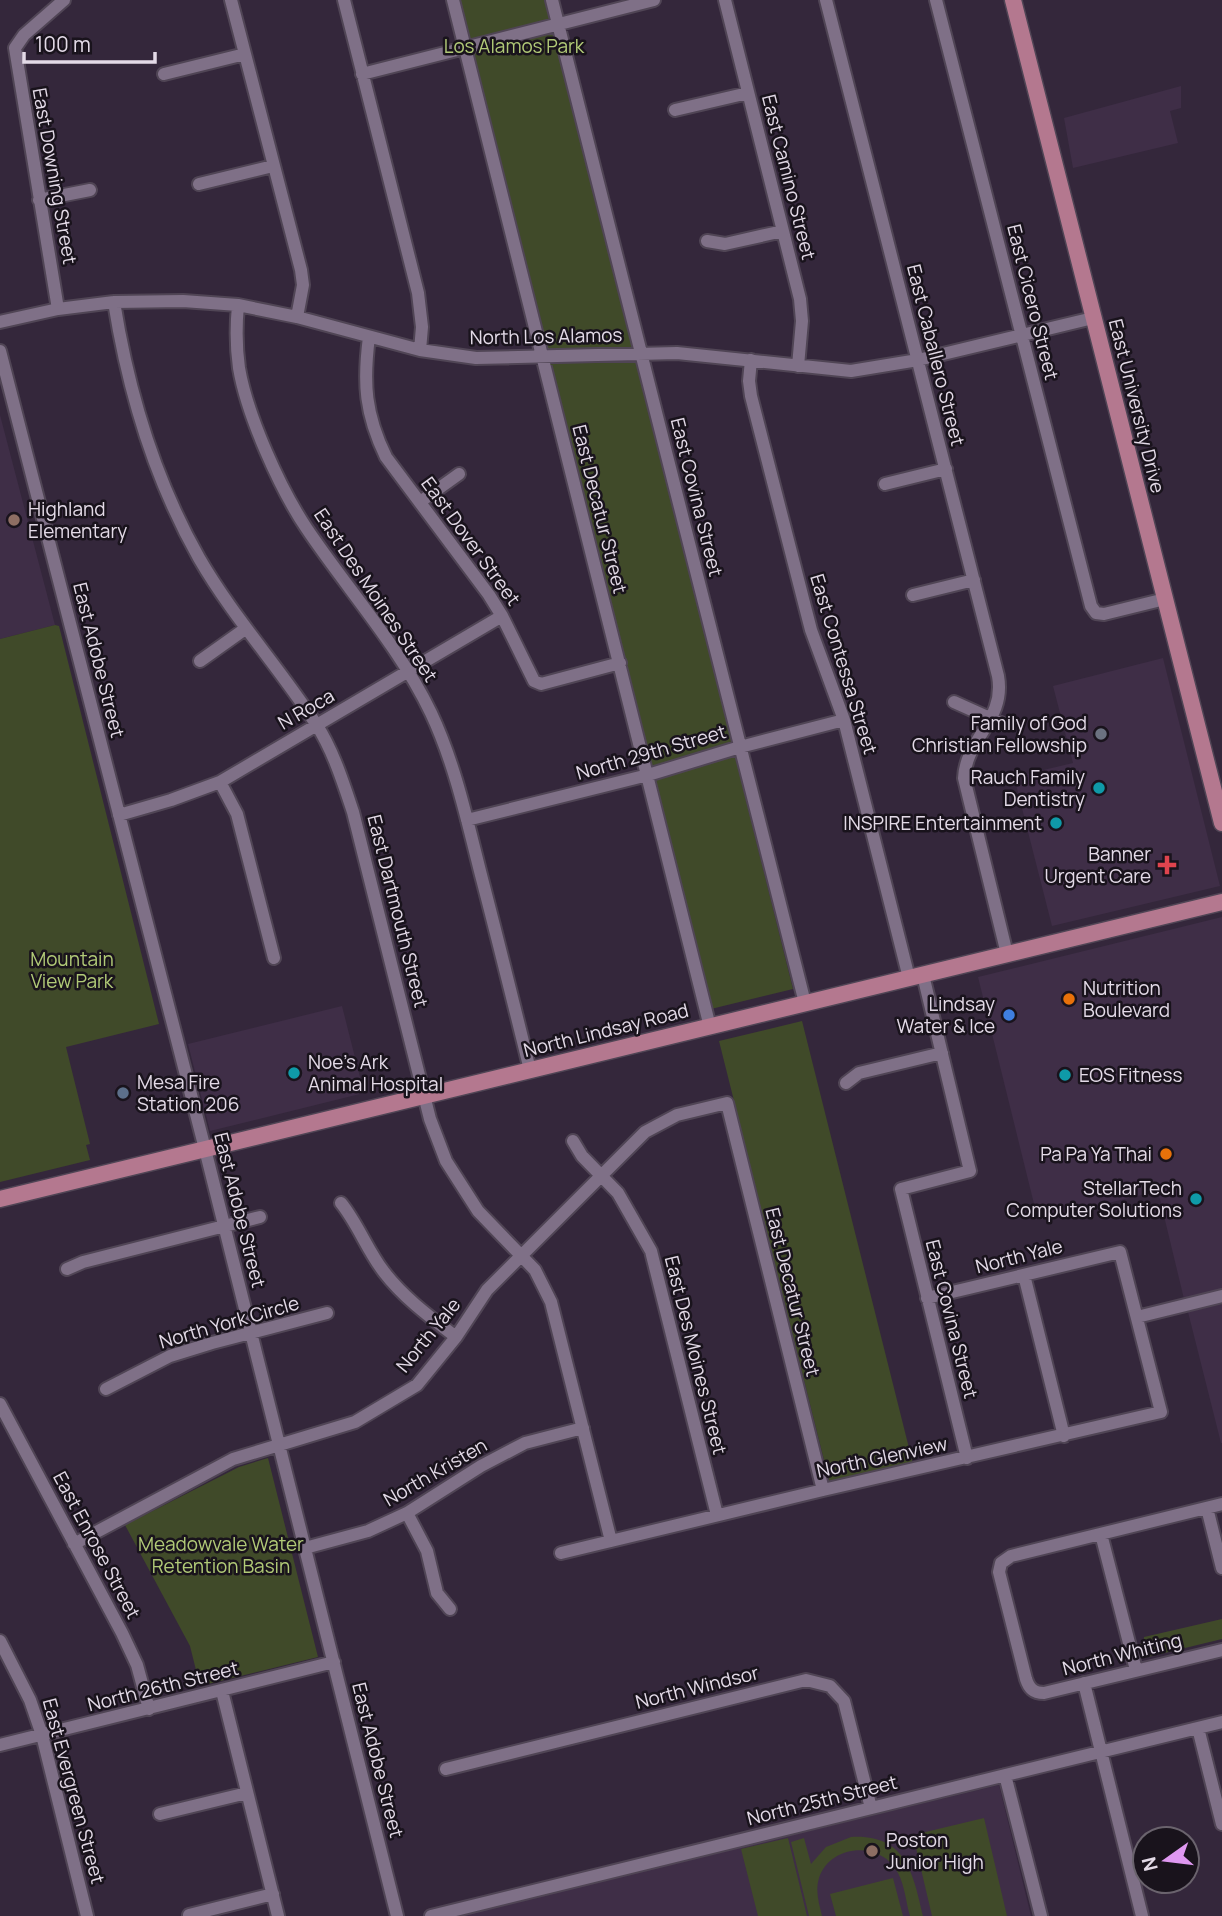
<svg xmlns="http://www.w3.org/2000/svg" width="1222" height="1916" viewBox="0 0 1222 1916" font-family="Manrope,sans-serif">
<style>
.built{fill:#3f2e47}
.green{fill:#404a29}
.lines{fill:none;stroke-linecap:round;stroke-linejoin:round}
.minor-casing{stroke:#504555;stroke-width:16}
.major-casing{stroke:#504555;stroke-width:19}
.minor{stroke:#7f7087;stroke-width:12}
.major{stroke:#b4788f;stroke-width:16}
.education-dot{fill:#8d6e63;stroke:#19131c;stroke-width:2.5}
.worship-dot{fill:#6b7280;stroke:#19131c;stroke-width:2.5}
.culture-dot{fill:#0f9aa8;stroke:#19131c;stroke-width:2.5}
.health-dot{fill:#e0444e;stroke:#19131c;stroke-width:2.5}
.food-dot{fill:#e8710a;stroke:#19131c;stroke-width:2.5}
.shop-dot{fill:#3f7fe0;stroke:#19131c;stroke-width:2.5}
.service-dot{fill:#5c6f8a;stroke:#19131c;stroke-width:2.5}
.labels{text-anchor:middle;stroke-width:5;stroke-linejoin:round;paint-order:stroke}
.park-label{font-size:19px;fill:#b1ca77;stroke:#19131c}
.street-label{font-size:19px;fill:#e3dae7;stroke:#19131c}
.poi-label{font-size:19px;fill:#e3dae7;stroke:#19131c;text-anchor:end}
</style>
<rect width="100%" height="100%" fill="#34273b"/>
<path class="built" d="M1181,86V108L1170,111L1178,143L1073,168L1064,118Z
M0,415L55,625L0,639Z
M1163,658L1220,886L1052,926L1014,777L1073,763L1053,686Z
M1222,917V1289L1184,1299L1158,1191L1038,1220L978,977Z
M342,1006L364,1093L210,1131L188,1044Z
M1222,1304V1443H1221L1188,1312Z
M999,1785L1031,1916H460Z"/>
<path class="green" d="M457,0H547L793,989L711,1009Z
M55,625L59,626L159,1024L66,1047L90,1144L86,1145L90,1160L0,1182V639Z
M802,1021L913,1464L830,1484L719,1041Z
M268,1458L318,1657L200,1686L190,1646L125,1525L239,1467Z
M1222,1619V1639L1144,1658L1140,1644L1144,1642V1637Z
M984,1818L1007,1916H932L913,1835Z
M851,1837C906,1834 913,1873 923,1916H910C906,1903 905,1886 898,1873C882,1841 831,1843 819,1878C815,1891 819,1903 822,1916H809L791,1842L804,1838L811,1864L826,1847Z
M788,1838L807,1916H758L741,1849Z
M893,1878L903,1916H836L830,1894Z"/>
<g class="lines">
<g class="minor-casing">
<path id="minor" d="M231,0L301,270L303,285L297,317
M344,0L418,293L422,327L420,350
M453,0L710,1027
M552,0L805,1003
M725,0L800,299L802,321L798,366
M826,0L998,676C1006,720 966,738 964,778L1007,954
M936,0L1091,606L1096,613L1104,614L1165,599
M164,74L245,54
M362,74L654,0
M675,110L748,93
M199,184L273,166
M39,200L90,190
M707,241L725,244L783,231
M114,302C128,390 155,480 199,558C233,617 279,667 316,724C333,750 343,782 353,812L430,1119L446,1161L478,1211L535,1270L551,1302L611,1541
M238,305C236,326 236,347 239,368C247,415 280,489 307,529C348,590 399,646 431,713C455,764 467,820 481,875C498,940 514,1005 530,1070
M58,309L15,48L24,35L64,0
M0,322L58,309L114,302L183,301L238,305L297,317L420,350L476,358L677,353L851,371L918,360L1093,318
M369,337C363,383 365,414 386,457L489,595L502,616L534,681L541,684L620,663
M0,351L205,1149L397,1916
M751,360L749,381L751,396L811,630L844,720L909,978
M885,484L946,469
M420,502L459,474
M913,595L974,580
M200,661L245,629
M954,702L1003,724
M220,782L237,814L274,958
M119,815L171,800L220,782L502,616
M467,820L648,775L740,747L844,720
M923,975L970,1171L901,1189L967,1458
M846,1083L859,1073L942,1053
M573,1141L582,1156L618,1193L651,1251L717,1515
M341,1203C358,1224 367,1250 384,1272C404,1298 430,1317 456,1337
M67,1269L83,1262L260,1217
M1024,1275L1064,1436
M1137,1317L1222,1296
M106,1389L170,1356L212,1343L327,1313
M0,1404L122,1633L137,1665L149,1709
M1222,1504L1011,1556L1001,1563L999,1572L1026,1679C1029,1688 1033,1693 1044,1693L1222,1650
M1207,1508L1222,1568
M407,1513L427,1551L437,1593L450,1609
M1101,1534L1136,1670
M74,1544L233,1459L355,1422L417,1385L456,1337L487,1290L645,1132L677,1115L727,1103L823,1490
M305,1548L368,1531L407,1513L481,1466L525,1443L583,1428
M561,1553L823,1490L1161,1412L1120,1252L927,1298
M0,1641L30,1700L42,1735L87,1916
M1084,1683L1142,1916
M222,1691L278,1916
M1198,1728L1222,1824
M0,1745L334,1662
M446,1769L806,1680L830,1686L844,1701L871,1808
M1005,1775L1041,1916
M160,1814L247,1793
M189,1915L273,1894
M431,1916L1222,1722"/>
</g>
<g class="major-casing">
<path id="major" d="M1013,0L1222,823
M0,1199L1222,902"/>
</g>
<use href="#minor" class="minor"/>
<use href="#major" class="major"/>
</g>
<g class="education-dot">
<circle cx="14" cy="520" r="7"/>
<circle cx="872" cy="1851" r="7"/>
</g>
<circle class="worship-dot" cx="1101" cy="734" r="7"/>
<g class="culture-dot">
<circle cx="1099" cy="788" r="7"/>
<circle cx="1056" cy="823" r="7"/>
<circle cx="294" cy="1073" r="7"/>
<circle cx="1065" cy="1075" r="7"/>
<circle cx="1196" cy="1199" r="7"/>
</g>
<path class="health-dot" d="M1163.5 854.5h7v7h7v7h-7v7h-7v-7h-7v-7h7z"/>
<g class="food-dot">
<circle cx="1069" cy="999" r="7"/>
<circle cx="1166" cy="1154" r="7"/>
</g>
<circle class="shop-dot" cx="1009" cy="1015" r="7"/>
<circle class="service-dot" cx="123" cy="1093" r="7"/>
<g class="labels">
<g class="park-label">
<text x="514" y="53">Los Alamos Park</text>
<text x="72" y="966">Mountain<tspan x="72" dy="22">View Park</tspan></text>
<text x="221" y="1551">Meadowvale Water<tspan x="221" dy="22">Retention Basin</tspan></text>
</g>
<g class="street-label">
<text transform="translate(55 176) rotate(80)" y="7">East Downing Street</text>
<text transform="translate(789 177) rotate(76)" y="7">East Camino Street</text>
<text transform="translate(1033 302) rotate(76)" y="7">East Cicero Street</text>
<text transform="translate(546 336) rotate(-1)" y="7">North Los Alamos</text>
<text transform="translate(936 355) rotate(76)" y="7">East Caballero Street</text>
<text transform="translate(1137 406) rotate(76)" y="7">East University Drive</text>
<text transform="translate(697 497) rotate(76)" y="7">East Covina Street</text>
<text transform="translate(600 509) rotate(76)" y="7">East Decatur Street</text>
<text transform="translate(471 541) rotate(54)" y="7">East Dover Street</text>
<text transform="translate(376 595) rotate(56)" y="7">East Des Moines Street</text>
<text transform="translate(99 660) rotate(76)" y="7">East Adobe Street</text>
<text transform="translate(844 664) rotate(73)" y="7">East Contessa Street</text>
<text transform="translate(306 709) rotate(-30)" y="7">N Roca</text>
<text transform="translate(651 752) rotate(-16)" y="7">North 29th Street</text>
<text transform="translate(398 911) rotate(76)" y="7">East Dartmouth Street</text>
<text transform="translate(606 1030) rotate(-14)" y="7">North Lindsay Road</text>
<text transform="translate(240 1210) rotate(76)" y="7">East Adobe Street</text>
<text transform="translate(1019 1256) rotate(-14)" y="7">North Yale</text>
<text transform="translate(793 1292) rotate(76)" y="7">East Decatur Street</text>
<text transform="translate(952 1319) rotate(76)" y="7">East Covina Street</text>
<text transform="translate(229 1322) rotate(-16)" y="7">North York Circle</text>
<text transform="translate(428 1335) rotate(-51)" y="7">North Yale</text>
<text transform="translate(696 1355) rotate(76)" y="7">East Des Moines Street</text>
<text transform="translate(882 1457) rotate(-12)" y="7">North Glenview</text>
<text transform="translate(435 1472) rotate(-30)" y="7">North Kristen</text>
<text transform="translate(97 1545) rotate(62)" y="7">East Enrose Street</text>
<text transform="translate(1122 1654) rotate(-14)" y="7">North Whiting</text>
<text transform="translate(163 1686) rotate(-14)" y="7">North 26th Street</text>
<text transform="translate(697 1687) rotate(-14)" y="7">North Windsor</text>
<text transform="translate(378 1760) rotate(76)" y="7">East Adobe Street</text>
<text transform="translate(74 1791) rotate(75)" y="7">East Evergreen Street</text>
<text transform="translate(822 1800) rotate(-14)" y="7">North 25th Street</text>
</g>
<g class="poi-label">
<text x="28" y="516" text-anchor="start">Highland<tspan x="28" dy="22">Elementary</tspan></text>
<text x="1087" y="730">Family of God<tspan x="1087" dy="22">Christian Fellowship</tspan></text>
<text x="1085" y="784">Rauch Family<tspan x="1085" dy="22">Dentistry</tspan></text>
<text x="1042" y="830">INSPIRE Entertainment</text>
<text x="1151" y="861">Banner<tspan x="1151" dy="22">Urgent Care</tspan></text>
<text x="1083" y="995" text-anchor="start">Nutrition<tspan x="1083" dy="22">Boulevard</tspan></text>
<text x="995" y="1011">Lindsay<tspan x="995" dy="22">Water &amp; Ice</tspan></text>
<text x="308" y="1069" text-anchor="start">Noe's Ark<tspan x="308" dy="22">Animal Hospital</tspan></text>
<text x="1079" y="1082" text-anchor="start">EOS Fitness</text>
<text x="137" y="1089" text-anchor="start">Mesa Fire<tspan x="137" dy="22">Station 206</tspan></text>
<text x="1152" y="1161">Pa Pa Ya Thai</text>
<text x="1182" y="1195">StellarTech<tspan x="1182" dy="22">Computer Solutions</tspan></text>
<text x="886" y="1847" text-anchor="start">Poston<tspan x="886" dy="22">Junior High</tspan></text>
</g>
</g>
<g transform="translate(1166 1860) rotate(256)"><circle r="33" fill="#19131c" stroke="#6a636d" stroke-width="2"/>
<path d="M0-5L12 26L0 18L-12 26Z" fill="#df98f1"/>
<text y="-10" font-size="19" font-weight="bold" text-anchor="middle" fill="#e3dae7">N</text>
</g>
<path d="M24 52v10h131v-10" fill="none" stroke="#e3dae7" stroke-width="3.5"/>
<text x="35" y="52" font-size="21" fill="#e3dae7" stroke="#19131c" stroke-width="5" paint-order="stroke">100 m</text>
</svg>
